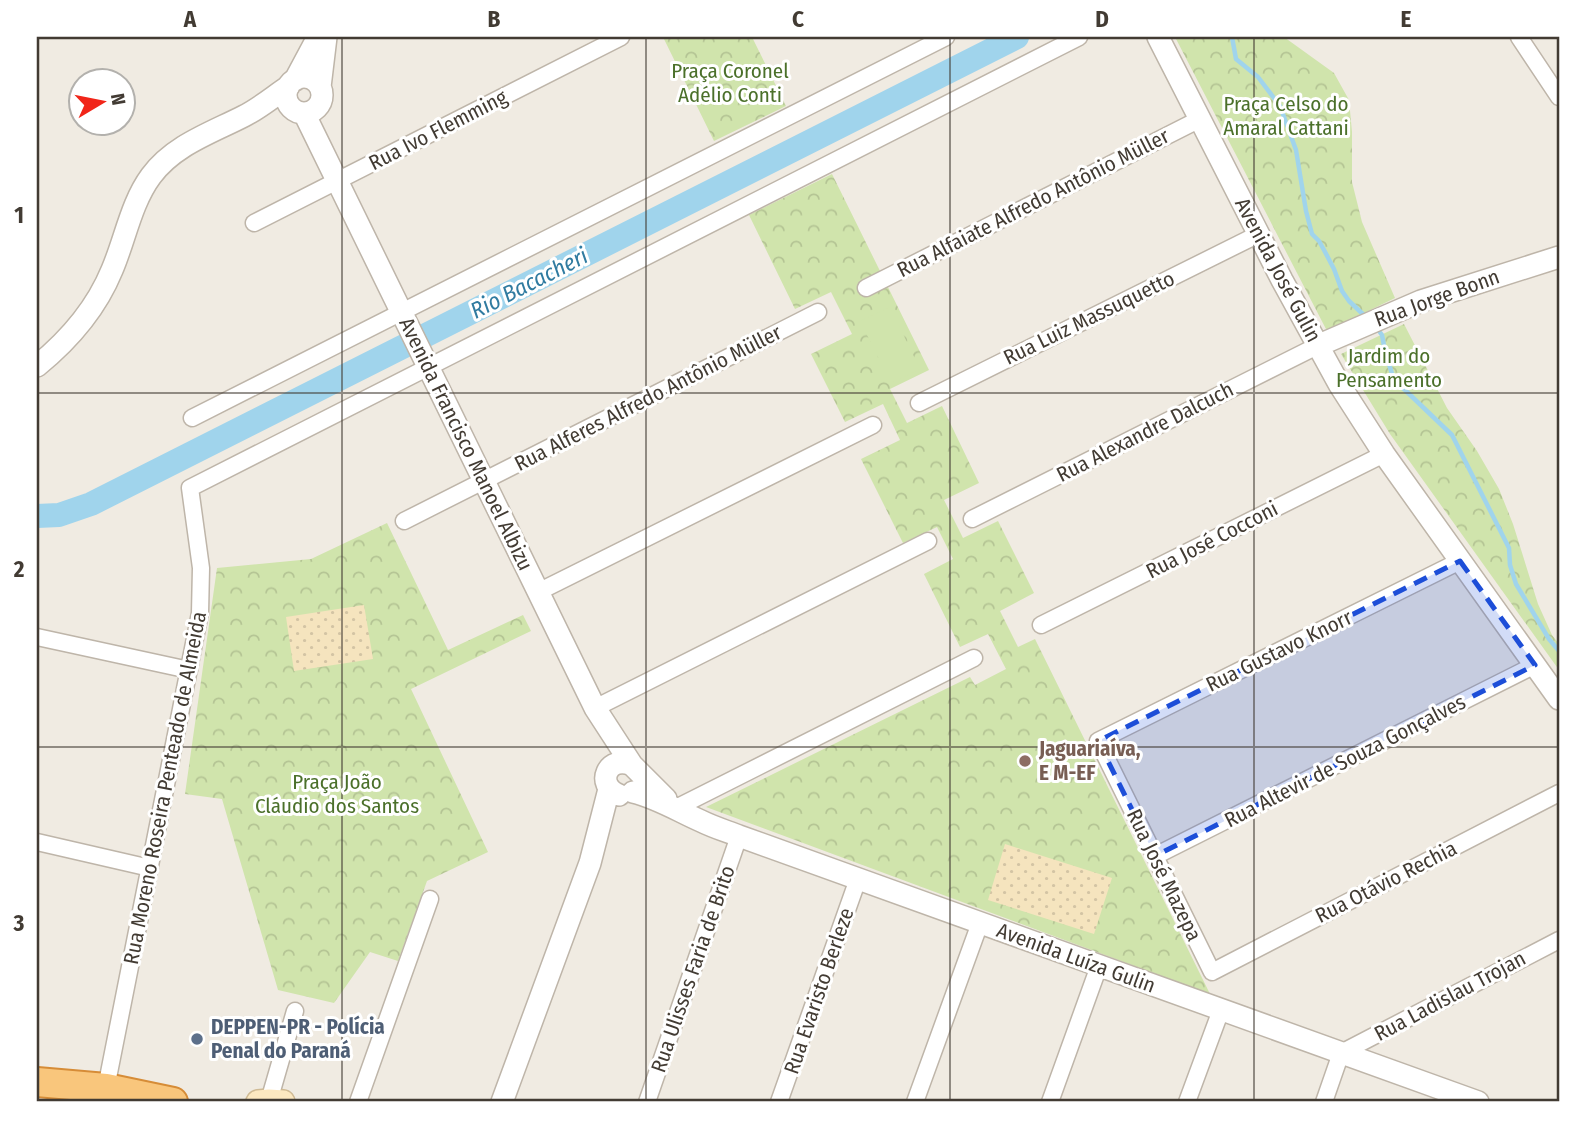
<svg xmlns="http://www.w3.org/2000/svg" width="1596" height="1139" viewBox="0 0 1596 1139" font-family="'Fira Sans Condensed',sans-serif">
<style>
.forest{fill:url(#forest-crowns)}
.sand{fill:url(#sand-dots)}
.pitch{fill:#d0e4ac}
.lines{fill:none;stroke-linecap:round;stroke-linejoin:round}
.stream{stroke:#a0d4ec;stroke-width:4.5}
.river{stroke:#a0d4ec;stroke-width:24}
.minor-casing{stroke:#beb5a9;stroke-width:19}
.tertiary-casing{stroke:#beb5a9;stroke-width:24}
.secondary-casing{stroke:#cfba94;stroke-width:26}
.trunk-casing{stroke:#d68c37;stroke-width:32}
.minor{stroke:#fff;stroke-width:16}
.tertiary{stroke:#fff;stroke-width:21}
.secondary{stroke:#fce8c1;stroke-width:23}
.trunk{stroke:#f9c67c;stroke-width:28}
.marked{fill:#1d4ed8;fill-opacity:0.2;stroke:#1d4ed8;stroke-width:5;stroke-dasharray:14 9;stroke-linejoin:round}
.grid{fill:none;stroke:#423b33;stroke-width:2;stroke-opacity:0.55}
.education-dot{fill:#8d6e63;stroke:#fff;stroke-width:2.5}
.service-dot{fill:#5c6f8a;stroke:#fff;stroke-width:2.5}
.labels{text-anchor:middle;stroke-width:6;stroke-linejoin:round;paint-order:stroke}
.park-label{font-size:21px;fill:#4b702a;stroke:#fff}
.street-label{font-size:21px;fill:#423b33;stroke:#fff}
.education-label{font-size:21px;font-weight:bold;fill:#785e54;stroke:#fff;text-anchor:start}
.service-label{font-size:21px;font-weight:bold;fill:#4e5e75;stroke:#fff;text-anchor:start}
.water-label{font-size:23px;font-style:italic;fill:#307ba0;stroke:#fff}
.neatline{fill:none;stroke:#423b33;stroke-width:2.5}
.grid-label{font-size:23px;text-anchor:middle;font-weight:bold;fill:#423b33}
</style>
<defs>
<pattern id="forest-crowns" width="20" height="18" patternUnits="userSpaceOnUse" patternTransform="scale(1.75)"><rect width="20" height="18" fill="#d0e4ac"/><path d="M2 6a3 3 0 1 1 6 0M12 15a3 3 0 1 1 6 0" fill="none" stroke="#b4c494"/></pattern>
<pattern id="sand-dots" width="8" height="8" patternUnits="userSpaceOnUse" patternTransform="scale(1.75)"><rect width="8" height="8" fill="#f5e4be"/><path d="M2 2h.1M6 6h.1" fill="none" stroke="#d3c4a4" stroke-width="1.8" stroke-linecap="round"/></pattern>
</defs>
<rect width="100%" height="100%" fill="#f0ebe2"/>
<path class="forest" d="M663,37H752L786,106L714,141Z
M1175,37H1284L1334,73L1349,100L1352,132V182L1362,222L1395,298L1327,331Z
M832,174L929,370L890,389L907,423L942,406L979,483L944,500L963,538L998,521L1034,593L1000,611L1018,647L1035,639L1210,994L706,807L970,677L975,685L1006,669L988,634L960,647L924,574L953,559L937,527L903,543L861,459L900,440L883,404L845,422L811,354L852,334L831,292L795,309L749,215Z
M1404,324L1447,408L1477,451L1499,489L1513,524L1538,604L1552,635L1559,644V670L1390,434L1341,354Z
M387,523L448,650L523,615L531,631L411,689L488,852L427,881L398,961L370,952L334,1003L278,990L222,799L185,794L217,568L311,559Z"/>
<path class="sand" d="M364,605L373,659L294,671L286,617Z
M1005,844L1112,878L1094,934L988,900Z"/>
<path class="pitch" d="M890,307L920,369L891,383L860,321Z"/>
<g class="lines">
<path class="stream" d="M1232,37L1236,59L1258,77L1280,106L1296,150L1306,211L1312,234L1319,241L1324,250L1334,269L1342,291L1349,301L1367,318
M1376,327L1382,335L1385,351L1393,377L1401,387L1405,390L1452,435L1509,548L1510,565L1516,584L1549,639L1559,651"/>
<path class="river" d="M37,516L59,515L91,504L1017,37"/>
<g class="minor-casing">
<path id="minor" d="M1519,37L1559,97
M254,223L621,37
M866,288L1200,119
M919,403L1259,234
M192,418L946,37
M972,519L1317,346
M404,521L818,312
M1460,561L1098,741L1212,972L1559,793
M538,592L873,425
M1041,625L1384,454
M37,637L189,670
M595,708L928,541
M676,808L974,658
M37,842L150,868
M1155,856L1535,665
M106,1088L200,613L201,568L190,488L1079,37
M269,1101L295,1011
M358,1102L430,899
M647,1102L739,836
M779,1102L858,879
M915,1102L980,923
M1050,1102L1099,966
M1187,1102L1221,1010
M1324,1102L1341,1053L1559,940"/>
</g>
<g class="tertiary-casing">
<path id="tertiary" d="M1158,37L1282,280L1339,384L1384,454L1559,699
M286 95a18 18 0 1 1 36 0a18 18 0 1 1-36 0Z
M295,80L318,37
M320,87L326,37
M304,113L595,708L632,765L666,799
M1317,346L1421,301L1559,257
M37,366C69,340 96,309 112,270C125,240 131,203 151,176C174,145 211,133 244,116C260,108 274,96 289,86
M633,792C658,798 678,811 701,821C713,827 726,831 739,836L1478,1102
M619,795C594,785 608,754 632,765
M502,1102L590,863L609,789"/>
</g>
<g class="secondary-casing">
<path id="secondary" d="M258,1102L269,1101L283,1102"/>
</g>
<g class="trunk-casing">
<path id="trunk" d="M37,1082L106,1088L173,1102"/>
</g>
<use href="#minor" class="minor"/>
<use href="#tertiary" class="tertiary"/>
<use href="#secondary" class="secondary"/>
<use href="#trunk" class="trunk"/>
</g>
<path class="marked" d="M1460,561L1535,665L1155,856L1098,741Z"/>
<path class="grid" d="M342,37V1102M646,37V1102M950,37V1102M1254,37V1102M37,393H1559M37,747H1559"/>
<circle class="education-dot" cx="1025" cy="761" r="7"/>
<circle class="service-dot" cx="197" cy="1039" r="7"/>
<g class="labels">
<g class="park-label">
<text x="730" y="78">Praça Coronel<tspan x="730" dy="24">Adélio Conti</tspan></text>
<text x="1286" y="111">Praça Celso do<tspan x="1286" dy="24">Amaral Cattani</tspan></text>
<text x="1389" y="363">Jardim do<tspan x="1389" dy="24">Pensamento</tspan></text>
<text x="337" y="789">Praça João<tspan x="337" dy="24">Cláudio dos Santos</tspan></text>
</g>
<g class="street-label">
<text transform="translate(438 130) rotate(-27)" y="7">Rua Ivo Flemming</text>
<text transform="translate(1033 203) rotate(-27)" y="7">Rua Alfaiate Alfredo Antônio Müller</text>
<text transform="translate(1278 270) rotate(62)" y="7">Avenida José Gulin</text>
<text transform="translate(1437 298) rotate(-20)" y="7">Rua Jorge Bonn</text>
<text transform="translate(1089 318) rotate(-26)" y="7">Rua Luiz Massuquetto</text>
<text transform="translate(648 398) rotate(-27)" y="7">Rua Alferes Alfredo Antônio Müller</text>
<text transform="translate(1145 432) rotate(-27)" y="7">Rua Alexandre Dalcuch</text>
<text transform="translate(466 444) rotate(64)" y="7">Avenida Francisco Manoel Albizu</text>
<text transform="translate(1212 540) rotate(-27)" y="7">Rua José Cocconi</text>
<text transform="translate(1279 651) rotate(-26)" y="7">Rua Gustavo Knorr</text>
<text transform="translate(1345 761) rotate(-27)" y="7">Rua Altevir de Souza Gonçalves</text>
<text transform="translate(165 788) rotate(-79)" y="7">Rua Moreno Roseira Penteado de Almeida</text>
<text transform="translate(1164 875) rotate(64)" y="7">Rua José Mazepa</text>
<text transform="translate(1386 882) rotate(-27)" y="7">Rua Otávio Rechia</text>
<text transform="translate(1076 958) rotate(20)" y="7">Avenida Luíza Gulin</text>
<text transform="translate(693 969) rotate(-71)" y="7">Rua Ulisses Faria de Brito</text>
<text transform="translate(819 991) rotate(-71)" y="7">Rua Evaristo Berleze</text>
<text transform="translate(1450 996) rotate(-28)" y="7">Rua Ladislau Trojan</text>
</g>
<g class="education-label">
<text x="1039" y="756">Jaguariaíva,<tspan x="1039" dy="24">E M-EF</tspan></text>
</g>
<g class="service-label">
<text x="211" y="1034">DEPPEN-PR - Polícia<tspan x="211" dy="24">Penal do Paraná</tspan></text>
</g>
<g class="water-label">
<text transform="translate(529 283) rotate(-27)" y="8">Rio Bacacheri</text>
</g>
</g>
<rect width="1596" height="1139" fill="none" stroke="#ffffff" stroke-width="77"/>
<g transform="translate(102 102) rotate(80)"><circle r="33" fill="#ffffff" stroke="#b3b1ad" stroke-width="2"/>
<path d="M0-5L12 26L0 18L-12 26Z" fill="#f12519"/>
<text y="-10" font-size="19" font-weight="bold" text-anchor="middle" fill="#423b33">N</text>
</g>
<rect x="38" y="38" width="1520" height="1062" class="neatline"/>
<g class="grid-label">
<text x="190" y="27">A</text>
<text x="494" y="27">B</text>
<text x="798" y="27">C</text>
<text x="1102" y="27">D</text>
<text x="1406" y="27">E</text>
<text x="19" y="223">1</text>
<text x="19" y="577">2</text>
<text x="19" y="931">3</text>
</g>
</svg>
